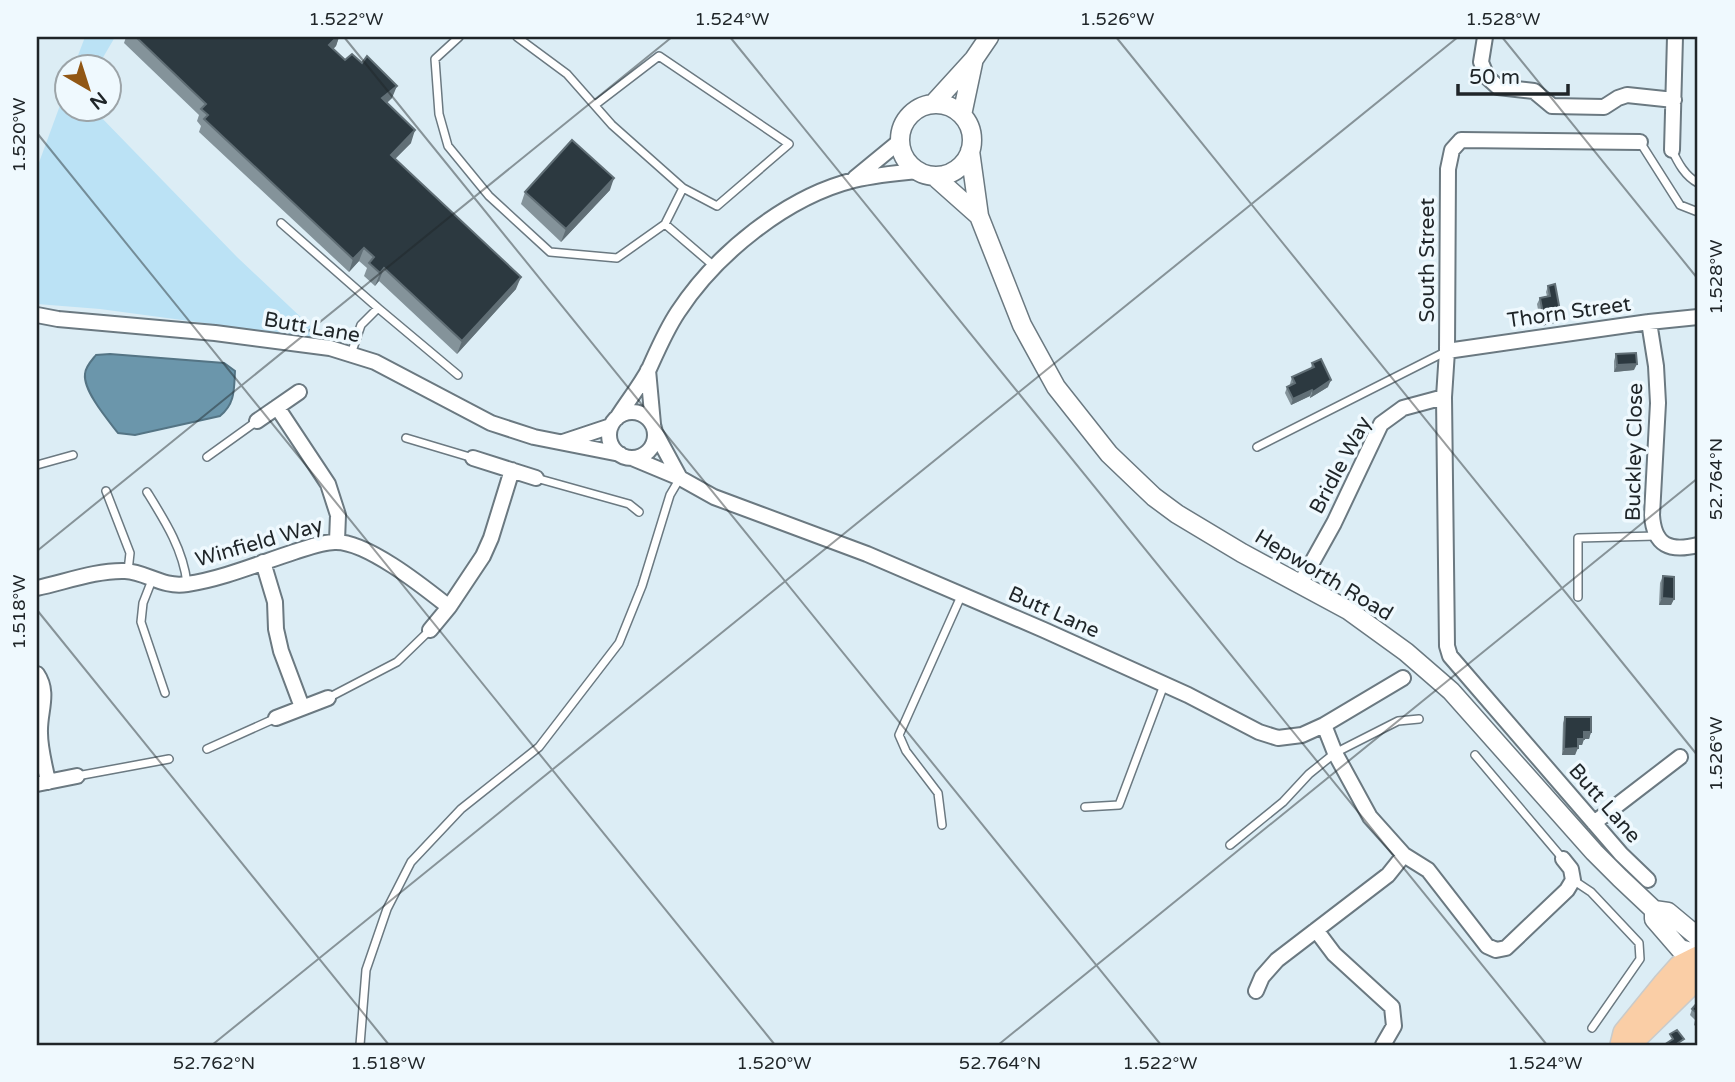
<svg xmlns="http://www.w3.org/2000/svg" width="1735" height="1082" viewBox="0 0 1735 1082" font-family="'Varela Round',sans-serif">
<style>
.green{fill:#bbe2f5}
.water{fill:#6b96ab;stroke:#547484;stroke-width:2}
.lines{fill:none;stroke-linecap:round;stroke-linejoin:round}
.service-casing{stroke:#6b7981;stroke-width:10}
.minor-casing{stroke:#6b7981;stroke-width:18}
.tertiary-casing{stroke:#6b7981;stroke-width:21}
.trunk-casing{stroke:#c9cbcb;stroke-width:26}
.service{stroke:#fff;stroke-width:7}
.minor{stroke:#fff;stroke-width:14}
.tertiary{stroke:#fff;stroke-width:18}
.trunk{stroke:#facea6;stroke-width:23}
.wall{fill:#84939a}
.shaded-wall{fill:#616f76}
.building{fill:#2c3940;stroke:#616f76;stroke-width:2}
.ticks{fill:none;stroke:#1f2528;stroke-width:2;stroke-opacity:0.45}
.labels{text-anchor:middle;stroke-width:7;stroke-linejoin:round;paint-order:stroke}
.street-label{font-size:21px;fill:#1f2528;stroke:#eff9fe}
.neatline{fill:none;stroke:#1f2528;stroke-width:2.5}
.ticks-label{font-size:18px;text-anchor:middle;fill:#1f2528}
</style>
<rect width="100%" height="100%" fill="#dcedf5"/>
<path class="green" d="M85,37H115L98,66H74Z
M66,89V108L98,109L96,112L237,257L324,339L100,309L37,304V168Z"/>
<path class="water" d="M110,354L224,363L235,371C234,390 235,404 220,416L135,435L118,433C108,420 83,391 85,374C85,367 92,360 96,355Z"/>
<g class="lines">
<g class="service-casing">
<path id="service" d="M459,37L435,59L439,114L448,146L489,196L550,252L617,258L665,224L683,188L612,125L567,74L517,37
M595,105L659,56L789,144L717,206L683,188
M1640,142L1680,205L1698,212
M1672,150C1678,163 1685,176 1698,183
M281,223L378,308
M665,224L714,266
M351,354L361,325L378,308L458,375
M406,438L473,458
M1257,447L1447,351
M207,457L257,421
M37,465L73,455
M536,478L629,504L639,512
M106,491L130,553L128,571
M147,492C165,521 183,549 187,583
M152,580L143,603L141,622L165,693
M1578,597V538L1656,536
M328,698L397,662L430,630
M207,749L276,718
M1475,755L1563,859
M77,776L169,759
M1085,807L1119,805L1164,685
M942,825L938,793L906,751L899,735L962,594
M1230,845L1283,802L1309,774L1335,753L1398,721L1419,719
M1573,880L1591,892L1639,943L1640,959L1592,1028
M360,1045L366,970L387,909L411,862L461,809L539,747L619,643L642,586L670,495L680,478"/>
</g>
<g class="minor-casing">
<path id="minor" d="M1485,37L1481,62L1487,77L1498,87L1534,91L1552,106L1604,107L1618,98L1627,95L1674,100
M1640,142L1461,140L1452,150L1448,169L1447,351L1444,397L1447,646L1450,656L1621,854L1648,880
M1672,150L1675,37
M855,178L900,141
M37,315L58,319L215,333L330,348L375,362L491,423L534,437L620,454
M1649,322L1656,366L1658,403L1652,515C1654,546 1670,552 1698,545
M1447,351L1649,322L1698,317
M648,370L653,424
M277,407L328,484L338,515L337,541
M609 435a23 23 0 1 1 46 0a23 23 0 1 1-46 0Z
M617,418C627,402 640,386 649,369C658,349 666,330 678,312C716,254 786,197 854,180C875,175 896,173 918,171
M257,421L299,392
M655,432L680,478
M563,442L611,426
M473,458L536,478
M632,458L680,478L714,497L867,554L1044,630L1188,695L1259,732L1278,738L1302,735L1324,725L1403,678
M263,562L275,602L276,629L281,651L302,707
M1300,584L1334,523L1381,424L1403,408L1444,397
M37,588C65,582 97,570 125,571C147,572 162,588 187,584C222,579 260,563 294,552C307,548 322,542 335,542C367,541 425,588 449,607L430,630
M449,607L483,556L491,538L512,470
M37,674C50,693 39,712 40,733C40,749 45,766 48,782
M276,718L328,698
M1324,725L1335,753L1370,817L1404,855L1428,870L1487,946L1496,950L1506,948L1567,890L1573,880L1571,869L1563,859
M37,784L77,776
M1594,823L1680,757
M1316,930L1334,954L1392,1007L1394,1026L1383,1045
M1256,991L1262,977L1277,960L1388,875L1404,855"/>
</g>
<g class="tertiary-casing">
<path id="tertiary" d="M933,104L974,59L989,37
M900 140a36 36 0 1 1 72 0a36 36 0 1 1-72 0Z
M962,115L973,63
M970,151L979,216L1022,325L1056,387L1109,454L1154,497L1177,514L1242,553L1348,610L1406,652L1451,691L1594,852L1620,878L1654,910L1668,912L1698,937
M934,176L979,216
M1654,910V919L1680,949L1698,954"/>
</g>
<g class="trunk-casing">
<path id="trunk" d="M1636,1037L1690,984L1698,966
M1622,1045L1625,1033L1664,985L1680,967L1698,958"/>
</g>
<use href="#service" class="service"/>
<use href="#minor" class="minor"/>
<use href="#tertiary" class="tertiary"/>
<use href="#trunk" class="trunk"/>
</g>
<path class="wall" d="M126,37H339L336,46L333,49L392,98L387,103L411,143L395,159L516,289L457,354L379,281L375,286L364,276L367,268L359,261L349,272L199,132L201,126L197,121L199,115L124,43Z
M610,190L561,242L521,204L525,192Z
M1548,286L1559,322L1541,326L1537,304L1540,298L1547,296L1546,292Z
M1616,354L1634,370L1614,372V361Z
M1312,363L1328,387L1310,398V396L1291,405L1285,393L1287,387L1290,385V384L1292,377L1311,368Z
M1663,576L1674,599L1671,605H1659L1660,583Z
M1565,717L1591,732L1589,739H1584L1582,745H1578L1575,755H1562L1563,723Z
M1698,1002V1028L1694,1025L1695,1020L1690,1015L1692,1009Z"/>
<path class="shaded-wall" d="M337,37H339L336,46L324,58L329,45Z
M397,86L392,98L377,111L382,98Z
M415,130L411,143L386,168L391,155Z
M614,178L610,190L561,242L566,229Z
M364,248L359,261L349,272L353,259Z
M384,268L379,281L375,286L380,273Z
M521,277L516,289L457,354L462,341Z
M1561,316L1559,322L1541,326L1544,319Z
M1637,364L1634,370L1614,372L1617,365Z
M1331,380L1328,387L1310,398L1313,392Z
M1312,390L1310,396L1291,405L1293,399Z
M1662,598L1674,599L1671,605H1659Z
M1584,732H1591L1589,739H1584L1582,745H1575L1578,739Z
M1578,748L1575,755H1562L1564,749Z"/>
<path class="building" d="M136,37H337L329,45L345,60L352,54L362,63L367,56L397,86L382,98L415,130L391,155L521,277L462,341L384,268L380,273L369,263L374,257L364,248L353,259L204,119L208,115L201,109L206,104Z
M572,140L614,178L566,229L525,192Z
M1555,284L1561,316L1544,319L1540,298L1550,296L1548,286Z
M1636,353L1637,364L1617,365L1616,354Z
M1321,359L1331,380L1313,392L1312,390L1293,399L1287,387L1295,383L1292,377L1314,367L1312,363Z
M1663,576L1674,577V599L1662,598Z
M1565,717H1591V732H1584V739H1578V748L1564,749Z
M1698,1002V1014L1692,1009Z
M1677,1030L1684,1039L1678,1043L1679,1045H1664L1673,1039L1670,1034Z"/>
<path class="ticks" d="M344,37L1161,1045M730,37L1547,1045M1116,37L1698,756M1502,37L1698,279M37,133L775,1045M37,551L672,37M37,610L389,1045M212,1045L1458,37M998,1045L1698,478"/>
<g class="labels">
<g class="street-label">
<text transform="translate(1427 260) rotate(-90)" y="7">South Street</text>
<text transform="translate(1569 312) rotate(-8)" y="7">Thorn Street</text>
<text transform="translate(312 327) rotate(10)" y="7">Butt Lane</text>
<text transform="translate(1634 452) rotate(-89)" y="7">Buckley Close</text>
<text transform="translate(1340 465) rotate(-62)" y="7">Bridle Way</text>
<text transform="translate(259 542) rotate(-16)" y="7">Winfield Way</text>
<text transform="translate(1324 575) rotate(31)" y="7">Hepworth Road</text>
<text transform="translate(1054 612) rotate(24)" y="7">Butt Lane</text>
<text transform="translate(1605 803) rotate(49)" y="7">Butt Lane</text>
</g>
</g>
<rect width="1735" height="1082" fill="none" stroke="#eff9fe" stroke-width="77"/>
<g transform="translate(88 88) rotate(141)"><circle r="33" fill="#eff9fe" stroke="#9ca4a8" stroke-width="2"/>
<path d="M0-5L12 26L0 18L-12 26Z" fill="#915714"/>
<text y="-10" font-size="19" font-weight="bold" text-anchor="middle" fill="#1f2528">N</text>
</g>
<path d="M1458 84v10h110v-10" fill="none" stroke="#1f2528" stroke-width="3.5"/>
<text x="1469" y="84" font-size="21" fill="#1f2528" stroke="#eff9fe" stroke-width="5" paint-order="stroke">50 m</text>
<rect x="38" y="38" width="1658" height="1006" class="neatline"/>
<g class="ticks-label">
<text x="346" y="25">1.522°W</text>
<text x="732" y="25">1.524°W</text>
<text x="1117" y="25">1.526°W</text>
<text x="1503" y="25">1.528°W</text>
<text transform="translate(19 135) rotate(-90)" y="6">1.520°W</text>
<text transform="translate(1716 277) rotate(-90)" y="6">1.528°W</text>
<text transform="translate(1716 479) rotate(-90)" y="6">52.764°N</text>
<text transform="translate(19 612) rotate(-90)" y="6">1.518°W</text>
<text transform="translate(1716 754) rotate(-90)" y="6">1.526°W</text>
<text x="214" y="1069">52.762°N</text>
<text x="388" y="1069">1.518°W</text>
<text x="774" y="1069">1.520°W</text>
<text x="1000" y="1069">52.764°N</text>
<text x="1160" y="1069">1.522°W</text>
<text x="1545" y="1069">1.524°W</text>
</g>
</svg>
